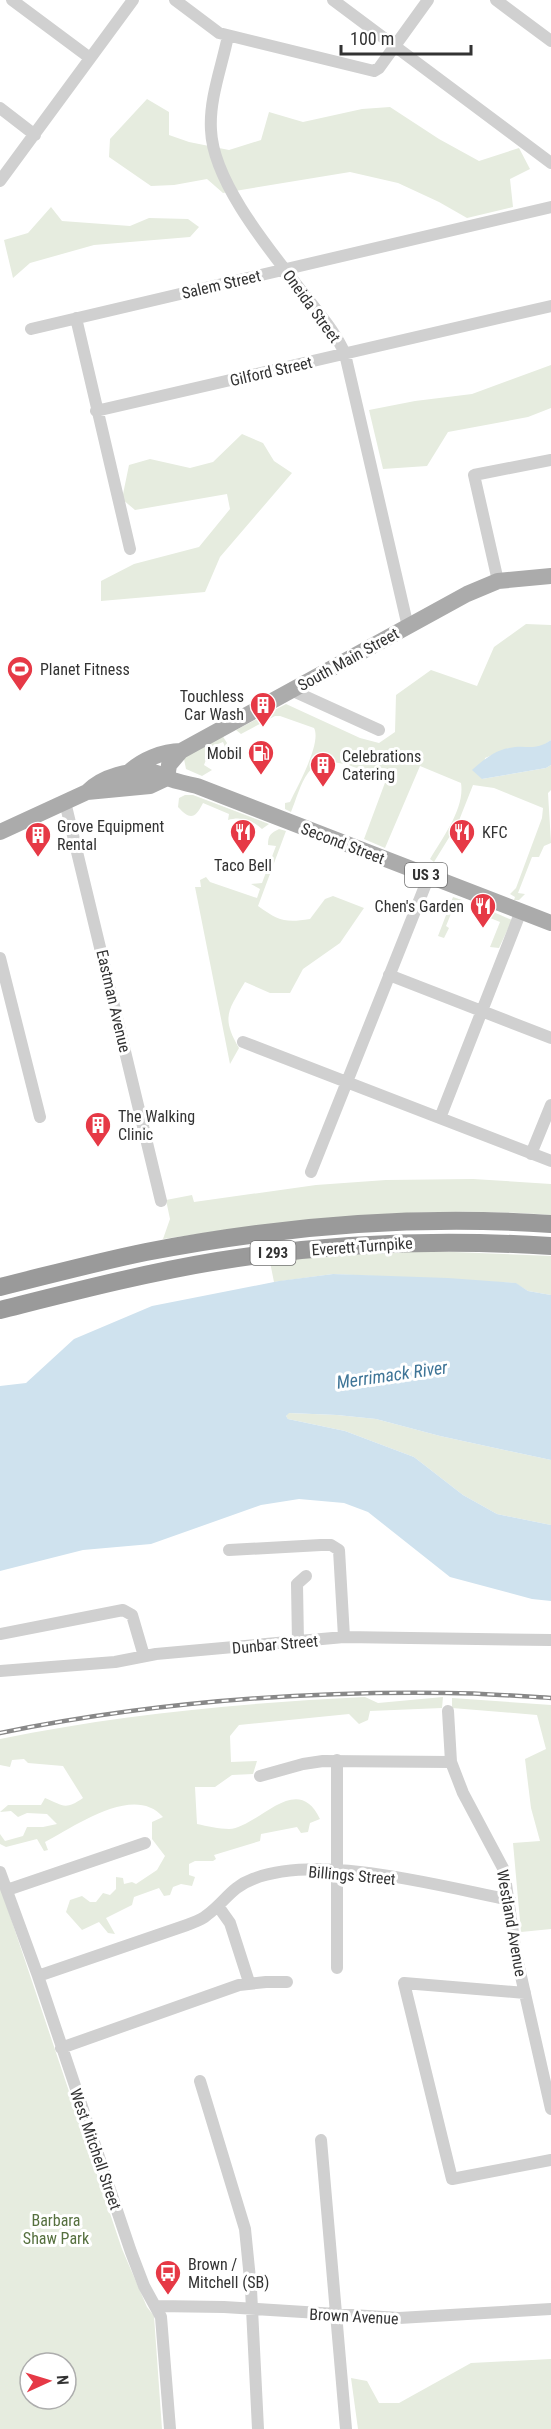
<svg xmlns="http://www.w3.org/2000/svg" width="551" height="2429" viewBox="0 0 551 2429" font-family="'Roboto Condensed',sans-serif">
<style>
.green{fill:#e6ecdf;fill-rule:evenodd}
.water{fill:#cfe2ee}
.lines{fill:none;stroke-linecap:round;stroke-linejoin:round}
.minor{stroke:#d0d0d0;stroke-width:12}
.major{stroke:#ababab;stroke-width:16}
.highway{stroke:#9a9a9a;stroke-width:18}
.rail-casing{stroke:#888;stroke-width:4.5}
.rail{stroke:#fff;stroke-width:2;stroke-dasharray:7;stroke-linecap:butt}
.labels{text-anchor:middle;stroke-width:6;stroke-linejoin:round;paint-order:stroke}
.shield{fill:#fff;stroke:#707070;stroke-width:1.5}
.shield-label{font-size:15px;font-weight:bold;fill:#333}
.street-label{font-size:16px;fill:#333;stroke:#fff}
.poi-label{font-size:16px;fill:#333;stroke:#fff;text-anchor:start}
.park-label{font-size:16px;fill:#56703f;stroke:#fff}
.water-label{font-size:18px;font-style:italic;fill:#3f7597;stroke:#fff}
</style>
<rect width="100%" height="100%" fill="#fff"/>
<path class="green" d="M147,99L169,112V135L189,142L229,150L261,140L269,112L303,122L362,109L390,107L439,139L479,161L519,148L530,169L510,179L513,207L467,218L439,202L398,183L350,172L223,193L207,179L174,185L151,186L109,157L110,139Z
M51,207L62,221L130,226L149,218L188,219L199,227L190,237L94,245L30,263L13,278L4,240L28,233Z
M551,365V408L528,417L448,432L427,466L383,469L369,410L415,401L472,394Z
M242,434L263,443L274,461L292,473L220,557L205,592L101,601V581L134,564L199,547L230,509L227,494L135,510L122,499L129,465L150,459L190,468L213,462Z
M526,624L551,625V740L540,748H509L485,758L482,779L546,768L551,765V790L548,793L551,843L544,846L539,857H532L518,893L525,894L519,900H514L515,897L510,894L516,888L542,818L543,808L494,788L473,785L458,823L434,862L430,859C443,837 465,808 461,783L420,766L385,848L364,839L386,780C364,772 326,749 308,773C300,784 296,800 291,812L285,809V803L290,802C297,787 322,743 314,728L280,716H275L241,734L236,730L286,704L360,738L379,743L395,732L396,695L431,670L477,686L494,647Z
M222,735L227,743L225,747L223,742L213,746L216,754L209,752L204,765L212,770L202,776L186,769L184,759L188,753Z
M185,795H193L269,824L262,829C252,820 241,816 228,820L229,814L203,803C195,819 190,820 178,807L179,798Z
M279,829L286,831L258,906C279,921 285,923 310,919L325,899L333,896L364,908L340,943L303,969L290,993H270L245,982C228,1011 221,1017 239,1048L230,1064L195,887H201L200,880L206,877L210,882L257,898L260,889L251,884L262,883L276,846L268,845C268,835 271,833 279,829Z
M453,897L462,900L463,904L461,906L455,904L446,926L449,928L444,938L438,936Z
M475,904L512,920L499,948L490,947L500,922L478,913V911L473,909Z
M473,1179L551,1184V1215C422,1205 290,1220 163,1239L170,1219L166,1200L192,1195L194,1202L316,1185L386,1180Z
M429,1251L551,1256V1295L528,1291L515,1283L333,1274L274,1282L270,1262L313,1257Z
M288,1413L337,1415L376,1419L440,1436L551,1460V1525L497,1514L463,1495L414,1457L345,1431L288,1419L286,1416Z
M365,1697L378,1703L443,1697L442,1708L370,1711L368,1720L359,1724L349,1714L239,1725L230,1736L231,1762L257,1761L253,1774L232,1775L215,1787H195L197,1824C207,1826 219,1829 229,1829C259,1827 297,1770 320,1819L310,1823L308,1832L301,1833L297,1827L261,1834L260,1841L214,1855L216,1859L213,1861H195L189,1864V1875L195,1877L192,1886L181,1884L173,1887L170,1895L164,1896L159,1888L134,1897L132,1905L106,1918L115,1934L108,1933L99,1922L82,1930L66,1912L70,1900L82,1896L90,1902H96L103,1893L110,1895L116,1889V1877L123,1878L124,1884L132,1882L136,1884L157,1870L165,1856L152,1839V1822L163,1817C134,1783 74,1827 45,1842L48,1850L44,1851L37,1839L6,1847L0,1844V1834L5,1841L23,1836L27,1827H43L57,1824L47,1814L27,1813L18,1817L11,1811L0,1812L8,1805H41L45,1798C63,1805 64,1811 83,1798L63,1766L28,1763L24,1759L12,1760L10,1767L0,1765V1739C121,1714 242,1703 365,1697Z
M452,1698L551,1705V1929L521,1932L513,1843L540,1841L531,1808L525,1759L546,1749L537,1715L452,1708Z
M0,1886L122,2249L147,2307L154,2316L162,2429H0ZM30,2363H66V2399H30Z
M551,2359V2429H358L351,2378L367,2381L379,2403H399L471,2363Z"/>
<path class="water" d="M551,740V765L546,768L482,779L472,770C482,761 495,750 509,748C527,744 534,752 551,740Z
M333,1274L448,1278L516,1283L528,1291L551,1295V1460L440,1436L376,1419L337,1415L289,1413L286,1416L288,1419L345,1431L414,1457L463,1495L497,1514L551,1525V1601L532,1599L450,1577L368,1512L344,1503L299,1499L261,1505L151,1544L83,1550L0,1571V1386L26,1383L74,1339L152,1306L279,1281Z"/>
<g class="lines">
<path class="minor" d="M12,0L90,58
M175,0L219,33L374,71L379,68L428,0
M333,0L551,163
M496,0L551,41
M228,36C222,66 209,99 211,130C213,184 274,255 307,298C321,316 336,333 345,354L408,627
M0,108L35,135
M0,181L133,0
M76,318L130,549
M31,329L551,207
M96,411L551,306
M498,581L474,475L551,460
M291,690L379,730
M65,802L161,1201
M0,958L40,1117
M389,975L551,1038
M243,1042L551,1161
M440,1118L521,911
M531,1154L551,1105
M311,1172L429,876
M229,1550L321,1545H331L339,1550L344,1637
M0,1634L123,1610L132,1615L144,1656
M298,1643L297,1584L306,1576
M0,1671L115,1662L156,1654L344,1637L551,1640
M448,1711L451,1762L463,1793L504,1870L516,1954L551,2109
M337,1760V1968
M260,1776L303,1764L323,1761L451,1762
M0,1872L38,1976L131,2252L144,2286L161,2317L170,2429
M7,1890L145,1843
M218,1906L230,1923L249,1982
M38,1976L187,1925C194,1922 202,1920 207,1915C225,1902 231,1887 253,1879C320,1853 440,1886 510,1900
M525,1993L404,1983L452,2179L551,2160
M61,2048L239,1985L266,1982H287
M200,2081L245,2229L251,2289L258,2429
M321,2140L346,2429
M157,2306L224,2307L399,2318L551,2309"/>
<path class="major" d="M128,773C141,760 163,751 181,751
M167,778L169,765L181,751L467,594L498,581L551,576
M87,792L150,786L167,778
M0,832L87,792C102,776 131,769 152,772C159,773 164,777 170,779C179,782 188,784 197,786L551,923"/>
<path class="highway" d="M0,1287C49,1275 97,1262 146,1252C279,1226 416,1215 551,1224
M0,1310C72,1292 145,1273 218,1261C328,1243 440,1239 551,1246"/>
<g class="rail-casing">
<path id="rail" d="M0,1733C147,1703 297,1691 447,1693C481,1693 516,1696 551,1698"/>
</g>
<use href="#rail" class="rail"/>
</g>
<defs>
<g id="stadium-pin" transform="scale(1.35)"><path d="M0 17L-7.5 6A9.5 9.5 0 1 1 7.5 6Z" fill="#e63946" stroke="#fff"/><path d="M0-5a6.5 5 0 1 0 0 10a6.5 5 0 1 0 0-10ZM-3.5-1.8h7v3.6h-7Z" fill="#fff"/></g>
<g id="building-pin" transform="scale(1.35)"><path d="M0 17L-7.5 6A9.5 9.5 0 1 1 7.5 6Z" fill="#e63946" stroke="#fff"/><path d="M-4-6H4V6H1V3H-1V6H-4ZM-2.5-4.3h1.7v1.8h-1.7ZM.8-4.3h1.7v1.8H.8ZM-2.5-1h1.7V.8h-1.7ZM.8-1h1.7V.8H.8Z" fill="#fff"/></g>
<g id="fuel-pin" transform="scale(1.35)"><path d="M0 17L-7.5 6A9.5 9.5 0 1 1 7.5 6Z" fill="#e63946" stroke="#fff"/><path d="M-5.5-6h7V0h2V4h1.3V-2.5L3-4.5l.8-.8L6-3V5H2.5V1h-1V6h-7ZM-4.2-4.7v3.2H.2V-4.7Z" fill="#fff"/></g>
<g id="restaurant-pin" transform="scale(1.35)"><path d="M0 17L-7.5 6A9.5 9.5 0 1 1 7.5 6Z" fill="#e63946" stroke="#fff"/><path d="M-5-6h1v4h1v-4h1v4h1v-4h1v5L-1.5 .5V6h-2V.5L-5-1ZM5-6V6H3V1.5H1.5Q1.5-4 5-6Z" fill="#fff"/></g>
<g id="bus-pin" transform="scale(1.35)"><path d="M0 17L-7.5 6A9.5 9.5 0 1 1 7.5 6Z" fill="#e63946" stroke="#fff"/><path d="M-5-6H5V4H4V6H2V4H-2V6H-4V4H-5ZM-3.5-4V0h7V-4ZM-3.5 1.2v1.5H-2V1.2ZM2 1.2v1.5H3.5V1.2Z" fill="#fff"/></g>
</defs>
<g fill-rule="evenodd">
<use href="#stadium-pin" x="20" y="669"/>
<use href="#building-pin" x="263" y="705"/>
<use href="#fuel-pin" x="261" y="753"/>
<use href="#building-pin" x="323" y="765"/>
<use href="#restaurant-pin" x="243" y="832"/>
<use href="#restaurant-pin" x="462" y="832"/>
<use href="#building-pin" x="38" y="835"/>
<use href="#restaurant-pin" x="483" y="906"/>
<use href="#building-pin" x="98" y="1125"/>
<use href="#bus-pin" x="168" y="2273"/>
</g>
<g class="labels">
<g class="shield">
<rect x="405" y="863" width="42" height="24" rx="4.5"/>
<rect x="250.5" y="1241" width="45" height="24" rx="4.5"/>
</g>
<g class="shield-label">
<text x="426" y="880">US 3</text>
<text x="273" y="1258">I 293</text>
</g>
<g class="street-label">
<text transform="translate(221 284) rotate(-13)" y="6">Salem Street</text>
<text transform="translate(312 306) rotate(54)" y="6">Oneida Street</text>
<text transform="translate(271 371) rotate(-13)" y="6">Gilford Street</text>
<text transform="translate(348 659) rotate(-29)" y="6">South Main Street</text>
<text transform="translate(343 843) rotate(21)" y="6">Second Street</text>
<text transform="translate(114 1001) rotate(77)" y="6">Eastman Avenue</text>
<text transform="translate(362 1246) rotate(-4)" y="6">Everett Turnpike</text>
<text transform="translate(275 1644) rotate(-5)" y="6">Dunbar Street</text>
<text transform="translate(352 1875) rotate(5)" y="6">Billings Street</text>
<text transform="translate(512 1923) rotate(80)" y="6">Westland Avenue</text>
<text transform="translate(96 2149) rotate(71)" y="6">West Mitchell Street</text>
<text transform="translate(354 2316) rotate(3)" y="6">Brown Avenue</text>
</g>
<g class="poi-label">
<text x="40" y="675">Planet Fitness</text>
<text x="244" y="702" text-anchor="end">Touchless<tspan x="244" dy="18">Car Wash</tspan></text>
<text x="242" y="759" text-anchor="end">Mobil</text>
<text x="342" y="762">Celebrations<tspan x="342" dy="18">Catering</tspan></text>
<text x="57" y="832">Grove Equipment<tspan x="57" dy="18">Rental</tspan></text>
<text x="482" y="838">KFC</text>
<text x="243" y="871" text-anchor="middle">Taco Bell</text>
<text x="464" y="912" text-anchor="end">Chen's Garden</text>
<text x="118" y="1122">The Walking<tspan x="118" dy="18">Clinic</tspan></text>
<text x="188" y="2270">Brown /<tspan x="188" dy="18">Mitchell (SB)</tspan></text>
</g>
<g class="park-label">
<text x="56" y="2226">Barbara<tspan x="56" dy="18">Shaw Park</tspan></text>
</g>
<g class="water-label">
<text transform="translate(392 1375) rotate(-8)" y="6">Merrimack River</text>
</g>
</g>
<g transform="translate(48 2381) rotate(86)"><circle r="28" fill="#ffffff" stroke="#adadad" stroke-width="1.5"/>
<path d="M0-4.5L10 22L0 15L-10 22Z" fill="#e63946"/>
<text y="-9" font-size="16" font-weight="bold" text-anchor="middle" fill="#333333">N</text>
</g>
<path d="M341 45v9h130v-9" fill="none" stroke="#333333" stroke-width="3"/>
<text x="350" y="45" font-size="18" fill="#333333" stroke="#ffffff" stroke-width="4.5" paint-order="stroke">100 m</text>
</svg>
